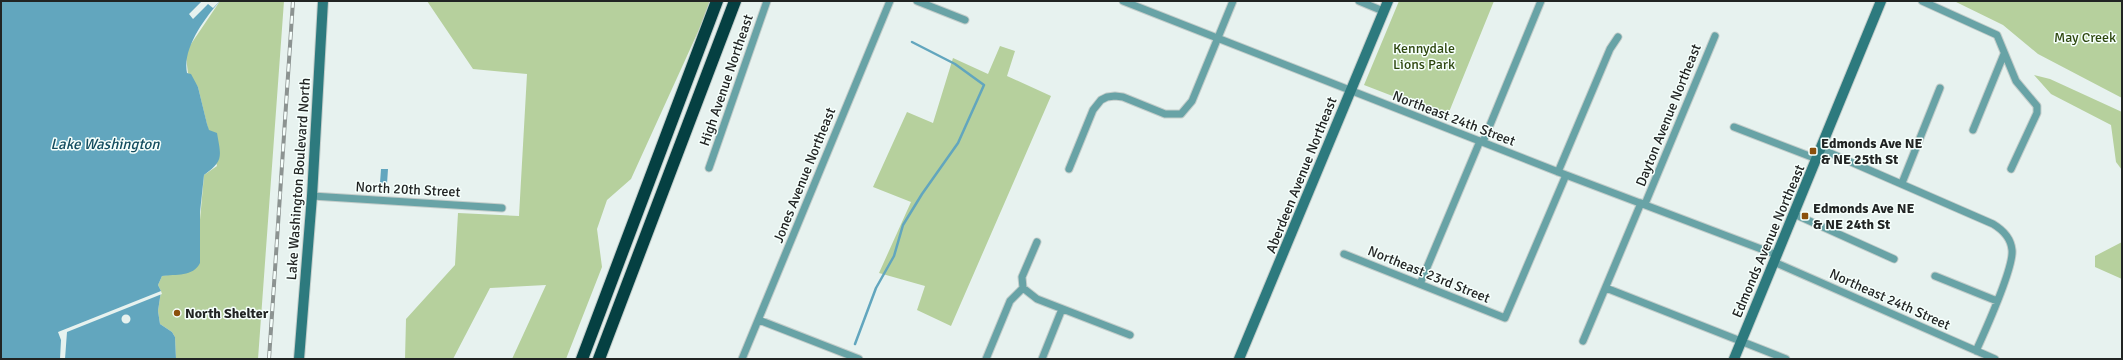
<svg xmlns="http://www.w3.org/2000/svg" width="2123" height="360" viewBox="0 0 2123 360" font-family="Signika,sans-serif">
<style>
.green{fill:#b6d09d}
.water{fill:#62a6be}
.pier{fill:#e7f2ef}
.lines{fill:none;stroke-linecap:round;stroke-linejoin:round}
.stream{stroke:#62a6be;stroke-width:2.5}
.street-casing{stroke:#c3cdca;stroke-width:9}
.secondary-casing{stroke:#c3cdca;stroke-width:12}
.highway-casing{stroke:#c3cdca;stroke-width:14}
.street{stroke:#68a3a6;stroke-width:7}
.secondary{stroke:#2d7a7e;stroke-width:10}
.highway{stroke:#054042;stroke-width:12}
.rail-casing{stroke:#8c9391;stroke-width:4}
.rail{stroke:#f6fffc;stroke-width:2.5;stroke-dasharray:8;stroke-linecap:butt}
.poi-dot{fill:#8b500d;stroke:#f6fffc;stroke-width:1.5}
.labels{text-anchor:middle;stroke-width:3;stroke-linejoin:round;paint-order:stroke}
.park-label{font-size:14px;fill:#2e470f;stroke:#f6fffc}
.street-label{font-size:14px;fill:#212423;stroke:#f6fffc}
.poi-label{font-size:14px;font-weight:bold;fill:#212423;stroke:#f6fffc;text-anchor:start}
.water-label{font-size:15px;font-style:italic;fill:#134d5f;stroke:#f6fffc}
</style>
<rect width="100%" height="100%" fill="#e7f2ef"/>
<path class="green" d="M220,1H284L258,359H176L175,337L172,332L160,324L158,311L161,291L158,285L162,276L174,274L199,231L204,175L217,166L198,87L188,73L186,57L189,47Z
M427,1H712L631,179L607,200L597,229L602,267L566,359H512L546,285L490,288L453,359H405L406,319L455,265L458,213L519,216L527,74L473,69Z
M1399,1H1494L1447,117L1364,85Z
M1954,1H2122V98L2038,54L2003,25Z
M1000,46L1015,51L1007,76L1051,96L951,326L917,310L925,286L879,273L911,202L873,187L907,112L933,123L953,58L988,74Z
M2034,75L2050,79L2122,112V170L2116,162L2111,125L2051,94Z
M2122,242V279L2095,267V256Z"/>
<path class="water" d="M1,1H220C204,19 182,49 187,73L191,74L198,87L207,124L209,130L217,133C221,156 224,161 204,175L200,212V263C193,277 176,274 162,276L158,285L161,291L158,311L160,324L172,332L175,337L176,359H1Z
M381,169H388L387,184L380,183Z"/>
<path class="pier" d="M202,1H220L213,8L208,4L193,19L189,14Z
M161,291L162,294L67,332L65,359H60L61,340L58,332Z
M121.5 319a4.5 4.5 0 1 1 9 0a4.5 4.5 0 1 1-9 0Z"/>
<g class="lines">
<path class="stream" d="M855,344L876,288L894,256L903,225L922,194L958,143L984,85L955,64L912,42"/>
<g class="street-casing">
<path id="street" d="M917,1L965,20
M1123,1L1566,175L1777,255
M1359,1L1383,11
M1922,1L1997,35L2016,81L2037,106V113L2011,169
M1734,127L1817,159
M1973,130L2004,54
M1483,142L1541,1
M1821,149L1993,224C2003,230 2011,239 2012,250C2014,268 1985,331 1976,351
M709,168L767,1
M1069,169L1093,110L1101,100L1107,97L1115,96L1123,97L1165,114H1181L1192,101L1233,1
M1558,172L1610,49L1618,37
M1902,183L1940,88
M312,196L502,208
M1645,204L1715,36
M1794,214L1894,259
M1344,254L1505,318L1566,175
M1774,262L1995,359
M1935,276L1997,301
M1420,284L1480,141
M1023,288L1037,299L1130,335
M1606,288L1786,359
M759,320L859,359
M1583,341L1641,203
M742,359L890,1
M986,359L1010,301L1023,288L1022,277L1037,242
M1042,359L1062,309"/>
</g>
<g class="secondary-casing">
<path id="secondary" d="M299,359L312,196L323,1
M1239,359L1388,1
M1734,359L1881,1"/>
</g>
<g class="highway-casing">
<path id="highway" d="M582,359L717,1
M599,359L735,1"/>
</g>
<use href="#street" class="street"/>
<use href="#secondary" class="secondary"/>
<use href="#highway" class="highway"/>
<g class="rail-casing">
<path id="rail" d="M269,359L293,1"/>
</g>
<use href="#rail" class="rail"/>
</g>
<g class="poi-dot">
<rect x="1809" y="147" width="8" height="8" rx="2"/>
<rect x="1801" y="212" width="8" height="8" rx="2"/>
<circle cx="177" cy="313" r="4"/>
</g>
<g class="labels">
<g class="park-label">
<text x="2085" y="42">May Creek</text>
<text x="1424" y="53">Kennydale<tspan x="1424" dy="16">Lions Park</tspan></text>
</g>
<g class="street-label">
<text transform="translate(726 80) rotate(-71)" y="5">High Avenue Northeast</text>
<text transform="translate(1668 115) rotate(-68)" y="5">Dayton Avenue Northeast</text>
<text transform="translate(1454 118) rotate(21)" y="5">Northeast 24th Street</text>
<text transform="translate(804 175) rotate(-68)" y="5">Jones Avenue Northeast</text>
<text transform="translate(1301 175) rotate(-68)" y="5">Aberdeen Avenue Northeast</text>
<text transform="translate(298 179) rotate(-86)" y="5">Lake Washington Boulevard North</text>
<text transform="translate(408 189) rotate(3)" y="5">North 20th Street</text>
<text transform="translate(1768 241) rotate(-67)" y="5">Edmonds Avenue Northeast</text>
<text transform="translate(1429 274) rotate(22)" y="5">Northeast 23rd Street</text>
<text transform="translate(1890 299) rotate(24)" y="5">Northeast 24th Street</text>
</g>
<g class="poi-label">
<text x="1821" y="148">Edmonds Ave NE<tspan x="1821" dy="16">&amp; NE 25th St</tspan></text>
<text x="1813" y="213">Edmonds Ave NE<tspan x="1813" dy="16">&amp; NE 24th St</tspan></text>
<text x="185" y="318">North Shelter</text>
</g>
<g class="water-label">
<text x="105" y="149">Lake Washington</text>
</g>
</g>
<rect width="2123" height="360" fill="none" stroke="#212423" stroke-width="4"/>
</svg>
